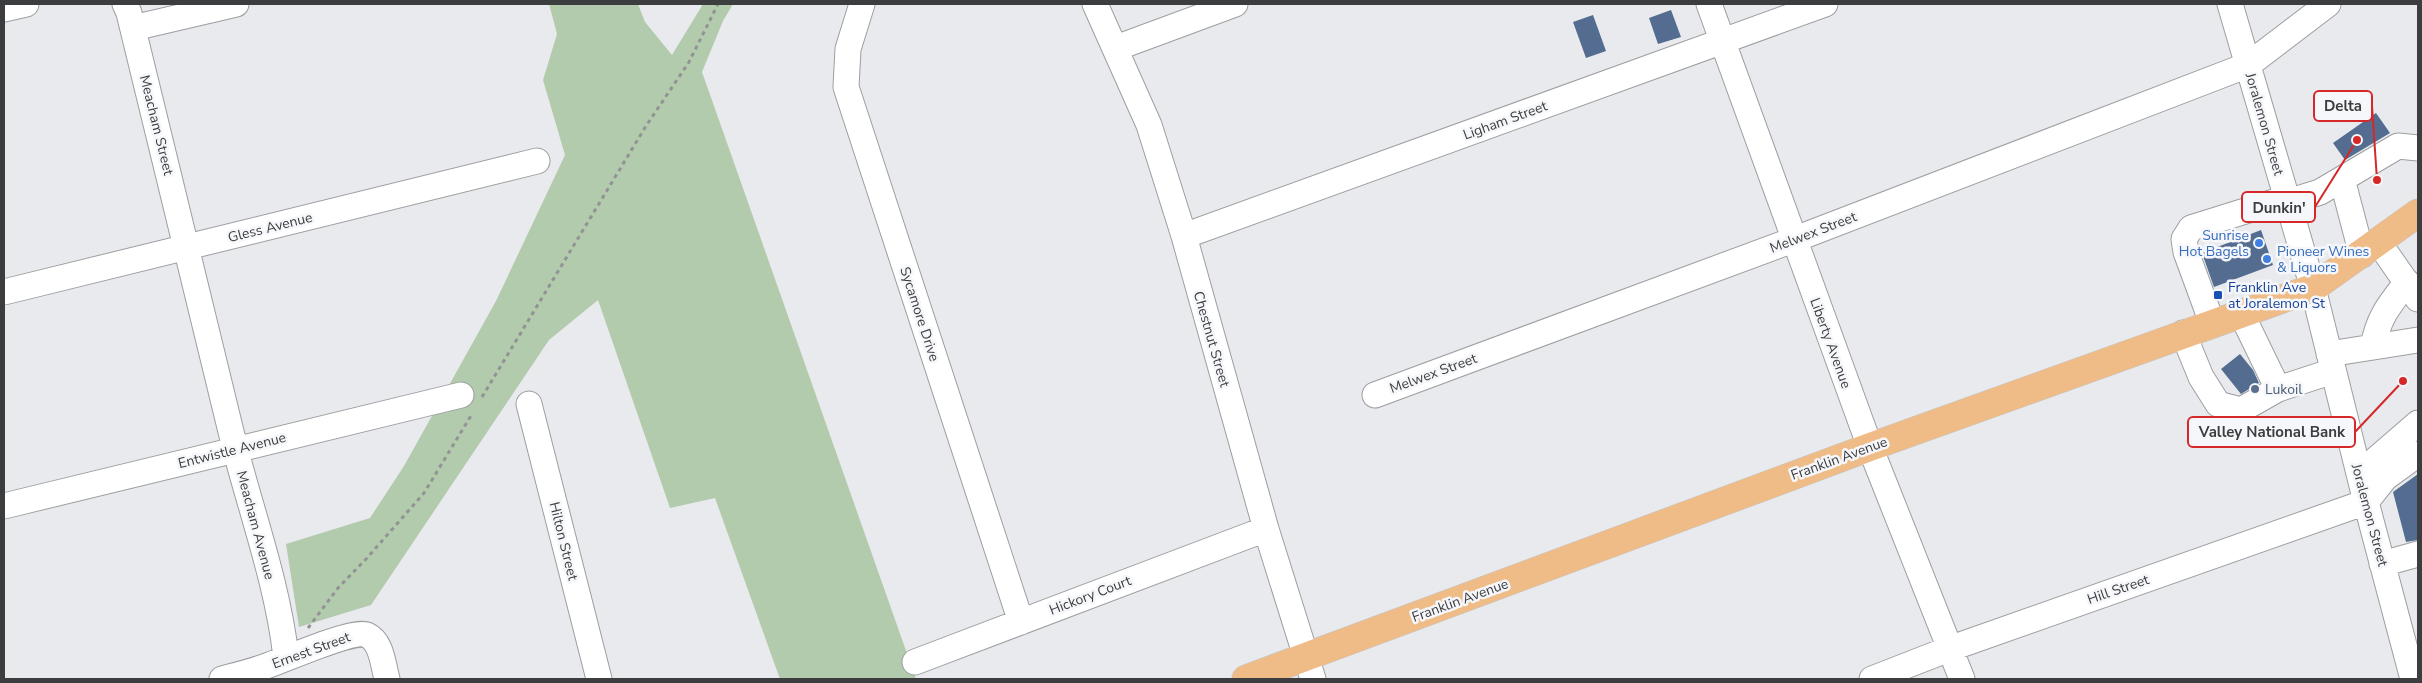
<svg xmlns="http://www.w3.org/2000/svg" width="2422" height="683" viewBox="0 0 2422 683" font-family="'Nunito Sans',sans-serif">
<style>
.green{fill:#b3cbad}
.building{fill:#536c8f}
.lines{fill:none;stroke-linecap:round;stroke-linejoin:round}
.minor-casing{stroke:#9c9ea0;stroke-width:27}
.major-casing{stroke:#c4c5c5;stroke-width:29}
.path{stroke:#919395;stroke-width:3;stroke-dasharray:4 4;stroke-linecap:butt}
.minor{stroke:#fff;stroke-width:25}
.major{stroke:#efbc88;stroke-width:28}
.shop-dot{fill:#3f7fe0;stroke:#f6f7fa;stroke-width:2}
.transit-dot{fill:#1a4fb4;stroke:#f6f7fa;stroke-width:2}
.service-dot{fill:#5c6f8a;stroke:#f6f7fa;stroke-width:2}
.labels{text-anchor:middle;stroke-width:5;stroke-linejoin:round;paint-order:stroke}
.street-label{font-size:14px;fill:#3c3d3e;stroke:#f6f7fa}
.shop-label{font-size:14px;fill:#366cbe;stroke:#f6f7fa;text-anchor:end}
.transit-label{font-size:14px;fill:#164399;stroke:#f6f7fa;text-anchor:start}
.service-label{font-size:14px;fill:#4e5e75;stroke:#f6f7fa;text-anchor:start}
.leader{fill:none;stroke:#d62828;stroke-width:2}
.callout-dot{fill:#d62828;stroke:#f6f7fa;stroke-width:2}
.callout{fill:#f6f7fa;stroke:#d62828;stroke-width:2}
.callout-label{font-size:15px;text-anchor:middle;font-weight:bold;fill:#3c3d3e}
</style>
<rect width="100%" height="100%" fill="#e8eaed"/>
<path class="green" d="M549,4H638L645,22L672,55L703,4H733L723,21L702,72L916,679H780L715,498L670,508L598,300L549,340L371,605L299,627L286,544L370,518L404,466L496,301L565,155L543,80L557,34Z"/>
<path class="building" d="M1671,10L1681,37L1658,44L1649,18Z
M1593,15L1606,51L1586,58L1573,22Z
M2376,113L2390,133L2345,160L2333,143Z
M2261,230L2273,265L2214,287L2202,253Z
M2240,354L2253,370L2259,383L2241,394L2221,369Z
M2418,474V540L2406,542L2393,492Z"/>
<g class="lines">
<g class="minor-casing">
<path id="minor" d="M125,4L129,13C165,158 199,303 235,448C253,517 278,586 286,657
M862,4L848,49L846,87L1021,622
M1095,4L1149,125L1184,236L1266,529L1313,679
M1709,4L1870,447L1962,679
M2230,4L2313,288L2366,502L2413,679
M4,9L26,4
M133,28L236,4
M1116,48L1235,4
M2342,179L2362,255
M2288,202L2320,192L2398,146L2418,148
M1184,236L1825,4
M2379,243L2418,299
M4,292L537,161
M2241,313L2278,389
M2212,323L2186,252L2184,239L2191,228L2287,198
M2183,333L2201,377L2218,404L2241,410L2278,389L2333,371
M2373,347C2378,318 2389,305 2407,282
M2329,354L2418,340
M1375,395L1793,240L2248,65L2328,4
M529,404L599,679
M2359,474L2418,423
M4,506L461,395
M2382,564L2418,554
M915,662L1266,529
M222,679C237,675 254,671 269,665C286,659 354,629 367,635C382,642 383,665 387,679
M1872,679L1949,649L2366,502L2385,478L2418,454"/>
</g>
<g class="major-casing">
<path id="major" d="M1246,679L1870,447L2313,288L2418,213"/>
</g>
<path class="path" d="M482,397L646,126L689,62L718,4
M308,628L338,588L367,558L424,493L472,414"/>
<use href="#minor" class="minor"/>
<use href="#major" class="major"/>
</g>
<g class="shop-dot">
<circle cx="2259" cy="243" r="5"/>
<circle cx="2267" cy="259" r="5"/>
</g>
<rect class="transit-dot" x="2213" y="290" width="10" height="10" rx="2.5"/>
<circle class="service-dot" cx="2255" cy="389" r="5"/>
<g class="labels">
<g class="street-label">
<text transform="translate(1505 120) rotate(-20)" y="5">Ligham Street</text>
<text transform="translate(2265 124) rotate(74)" y="5">Joralemon Street</text>
<text transform="translate(157 125) rotate(76)" y="5">Meacham Street</text>
<text transform="translate(270 227) rotate(-14)" y="5">Gless Avenue</text>
<text transform="translate(1813 232) rotate(-21)" y="5">Melwex Street</text>
<text transform="translate(920 314) rotate(72)" y="5">Sycamore Drive</text>
<text transform="translate(1212 339) rotate(74)" y="5">Chestnut Street</text>
<text transform="translate(1831 343) rotate(70)" y="5">Liberty Avenue</text>
<text transform="translate(1433 373) rotate(-20)" y="5">Melwex Street</text>
<text transform="translate(232 450) rotate(-14)" y="5">Entwistle Avenue</text>
<text transform="translate(1839 458) rotate(-20)" y="5">Franklin Avenue</text>
<text transform="translate(2370 515) rotate(75)" y="5">Joralemon Street</text>
<text transform="translate(256 525) rotate(75)" y="5">Meacham Avenue</text>
<text transform="translate(564 541) rotate(76)" y="5">Hilton Street</text>
<text transform="translate(2118 589) rotate(-19)" y="5">Hill Street</text>
<text transform="translate(1090 595) rotate(-21)" y="5">Hickory Court</text>
<text transform="translate(1460 600) rotate(-20)" y="5">Franklin Avenue</text>
<text transform="translate(311 650) rotate(-20)" y="5">Ernest Street</text>
</g>
<g class="shop-label">
<text x="2249" y="240">Sunrise<tspan x="2249" dy="16">Hot Bagels</tspan></text>
<text x="2277" y="256" text-anchor="start">Pioneer Wines<tspan x="2277" dy="16">&amp; Liquors</tspan></text>
</g>
<g class="transit-label">
<text x="2228" y="292">Franklin Ave<tspan x="2228" dy="16">at Joralemon St</tspan></text>
</g>
<g class="service-label">
<text x="2265" y="394">Lukoil</text>
</g>
</g>
<path class="leader" d="M2377 180L2372 106M2357 140L2315 207M2403 381L2355 432"/>
<g class="callout-dot">
<circle cx="2377" cy="180" r="5"/>
<circle cx="2357" cy="140" r="5"/>
<circle cx="2403" cy="381" r="5"/>
</g>
<g class="callout">
<rect x="2314" y="91" width="58" height="30" rx="5"/>
<rect x="2242" y="192" width="73" height="30" rx="5"/>
<rect x="2188" y="417" width="167" height="30" rx="5"/>
</g>
<g class="callout-label">
<text x="2343" y="111">Delta</text>
<text x="2279" y="213">Dunkin'</text>
<text x="2272" y="437">Valley National Bank</text>
</g>
<rect width="2422" height="683" fill="none" stroke="#3c3d3e" stroke-width="10"/>
</svg>
